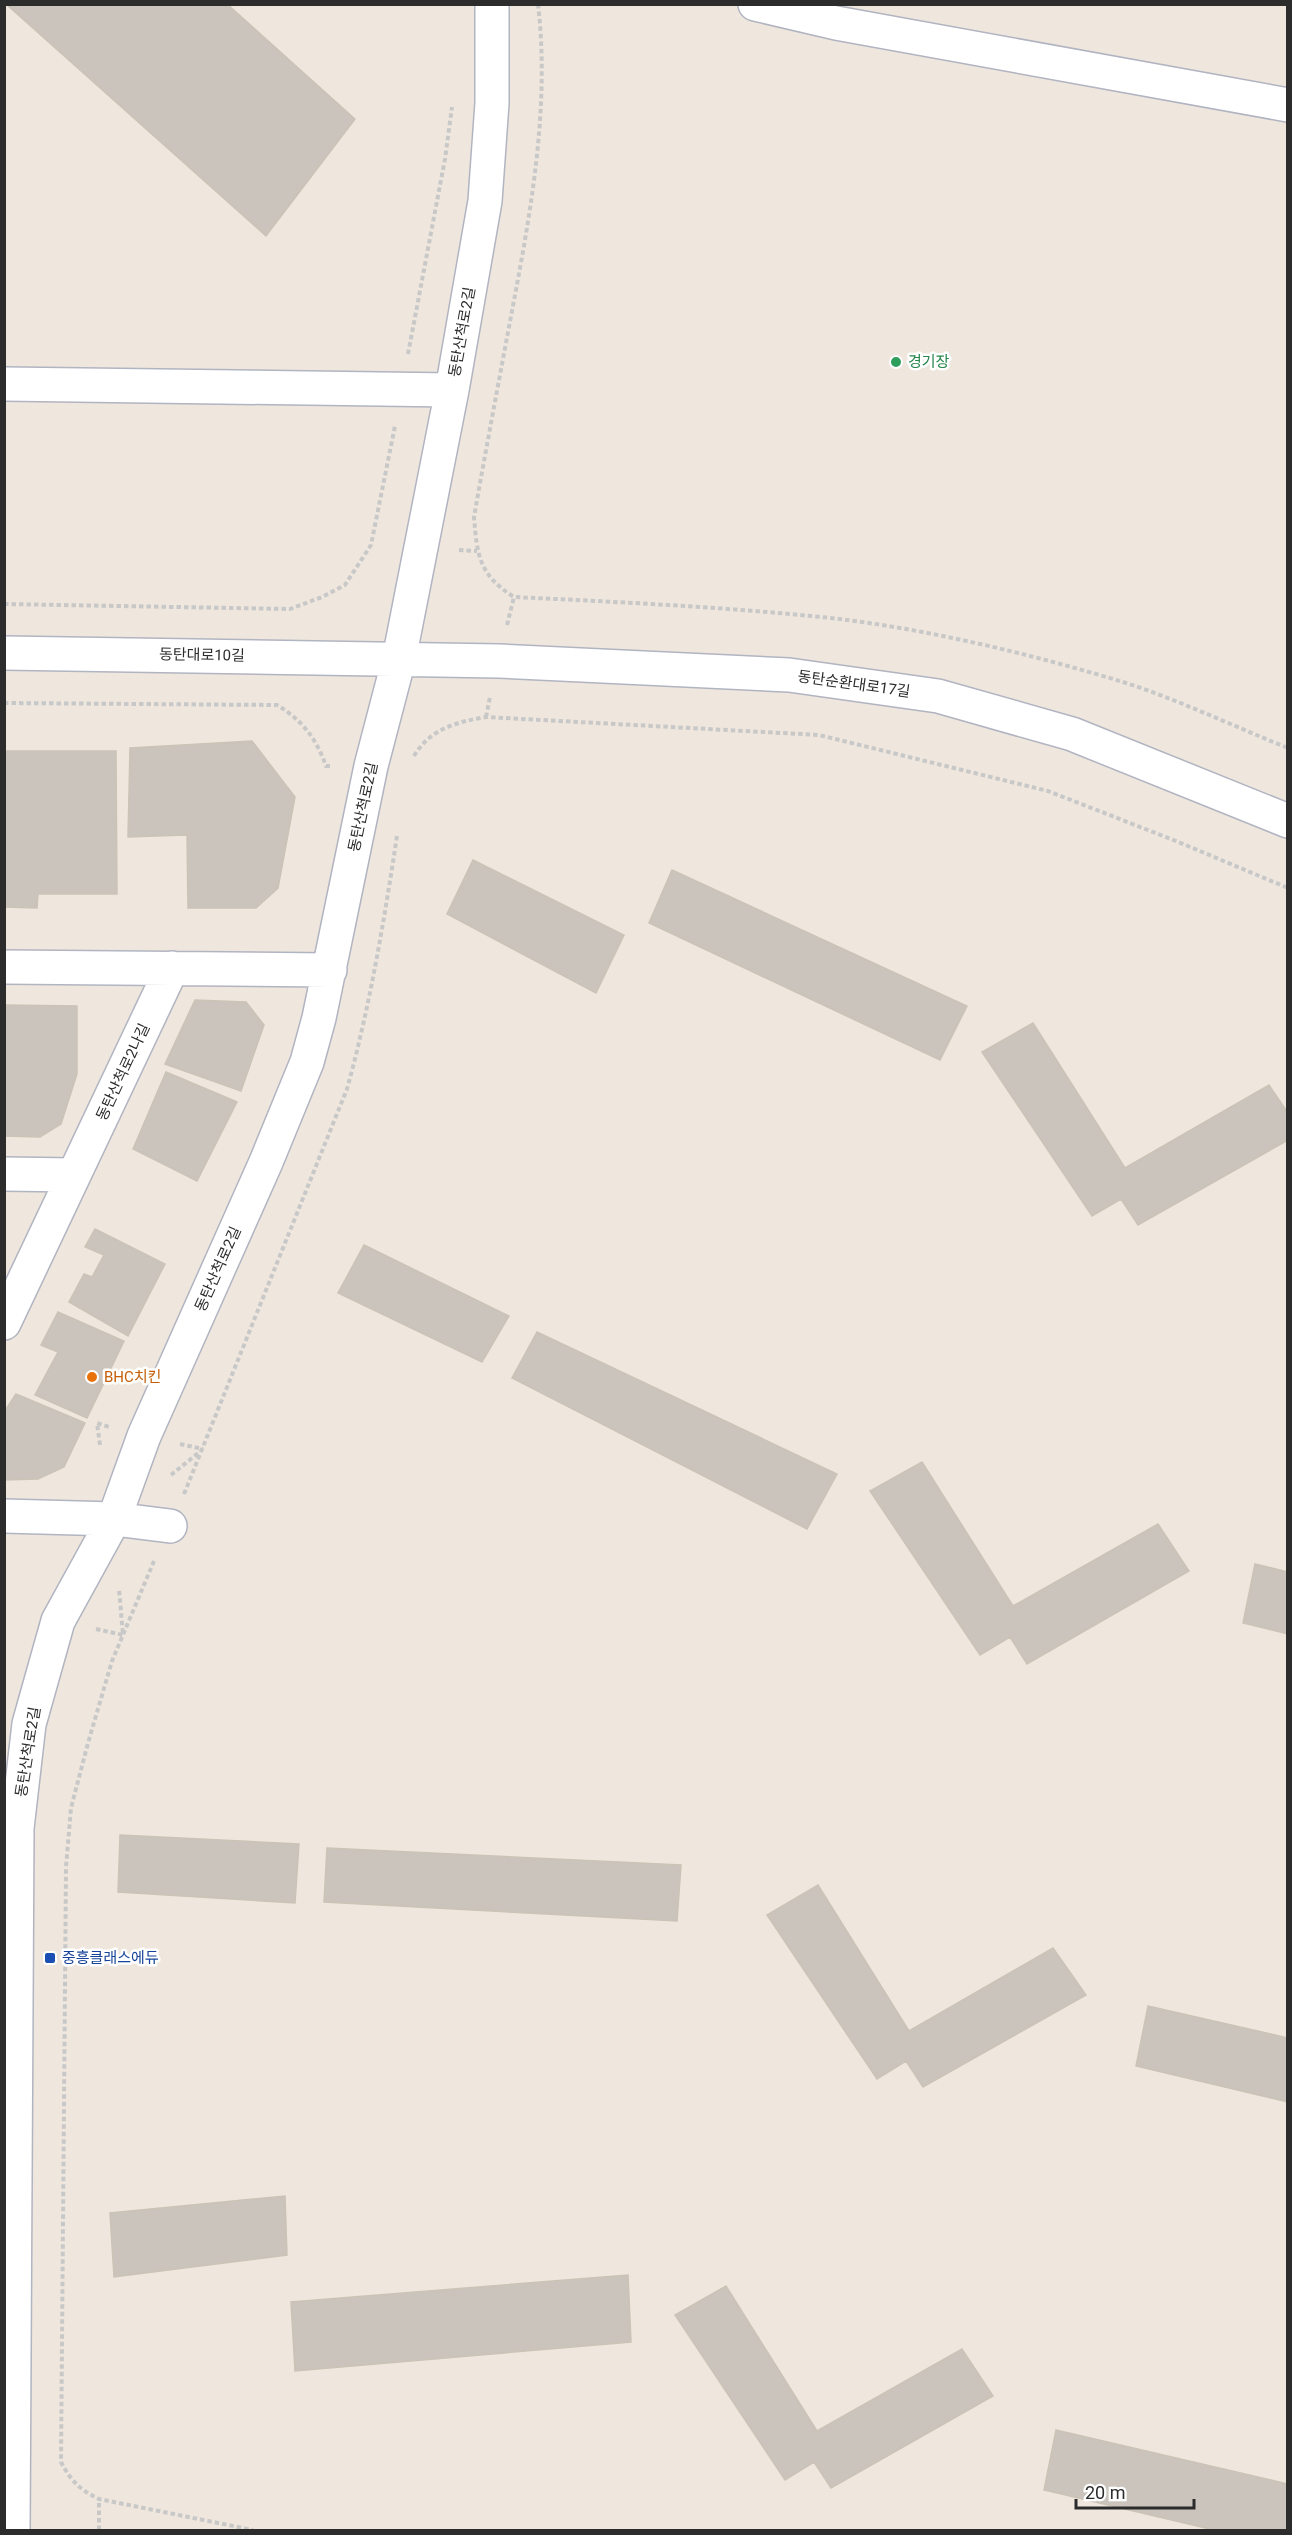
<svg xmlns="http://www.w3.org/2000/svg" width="1292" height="2535" viewBox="0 0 1292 2535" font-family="Roboto,'Noto Sans KR',sans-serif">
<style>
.building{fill:#cac4bc;stroke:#cbc3b6;stroke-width:1.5}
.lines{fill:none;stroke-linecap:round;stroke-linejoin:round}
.minor-casing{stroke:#b1b4c1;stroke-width:36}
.path{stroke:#c8c8c8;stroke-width:4;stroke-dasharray:4.5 3;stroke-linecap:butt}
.minor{stroke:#fff;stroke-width:33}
.leisure-dot{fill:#2e9e5b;stroke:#fff;stroke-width:2}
.food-dot{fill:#e8710a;stroke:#fff;stroke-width:2}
.transit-dot{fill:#1a4fb4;stroke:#fff;stroke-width:2}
.labels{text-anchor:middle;stroke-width:5;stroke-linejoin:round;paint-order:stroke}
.street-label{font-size:15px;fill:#2c2c2c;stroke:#fff}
.leisure-label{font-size:15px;fill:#27864d;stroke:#fff;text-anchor:start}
.food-label{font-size:15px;fill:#c56008;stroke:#fff;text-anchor:start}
.transit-label{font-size:15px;fill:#164399;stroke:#fff;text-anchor:start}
</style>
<rect width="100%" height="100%" fill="#efe7dd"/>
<path class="building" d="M6,4H227L355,119L266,236Z
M252,741L295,797L278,888L256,908H188L187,835L128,837L130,748Z
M4,751H116L117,894H38L37,908L4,907Z
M473,860L624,935L596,993L447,914Z
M672,870L967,1006L940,1060L649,923Z
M195,1000L246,1002L264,1025L241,1091L165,1064Z
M4,1005L77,1006V1074L61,1124L40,1137L4,1136Z
M1033,1023L1125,1168L1269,1085L1288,1113V1140L1138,1225L1121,1199L1092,1216L982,1052Z
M166,1072L237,1102L197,1181L133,1149Z
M95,1229L165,1264L128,1336L69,1302L84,1274L92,1277L104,1255L85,1247Z
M364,1245L509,1316L482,1362L338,1293Z
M58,1312L124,1341L87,1418L35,1395L58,1352L41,1345Z
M537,1332L837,1474L807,1529L512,1378Z
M16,1394L85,1423L64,1467L38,1479L4,1480V1412Z
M922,1462L1013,1606L1158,1524L1189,1571L1027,1664L1010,1637L980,1655L870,1491Z
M1255,1564L1288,1572V1634L1243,1623Z
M120,1835L299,1844L295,1903L118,1892Z
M327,1848L681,1865L677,1921L324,1902Z
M818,1885L909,2031L1053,1948L1086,1995L923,2087L906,2061L877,2079L767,1915Z
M1148,2006L1288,2038V2102L1136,2066Z
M285,2196L287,2255L114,2277L110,2213Z
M628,2275L631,2342L295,2371L291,2302Z
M726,2286L817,2431L962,2349L993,2396L831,2488L814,2462L785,2480L675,2315Z
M1056,2430L1288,2484V2530H1214L1044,2490Z"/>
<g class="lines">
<g class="minor-casing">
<path id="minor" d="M755,4L836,23L1288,105
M4,384L452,390
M4,653L499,661L789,675L938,696L1072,734L1288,821
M4,967L330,970
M4,1174L74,1175
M4,1323L172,968
M4,1516L114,1519L170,1526
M13,2530L17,1828L29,1724L58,1621L114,1519L144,1436L266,1162L307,1062L319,1018L371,766L399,659L452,390L485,201L492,103V4"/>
</g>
<path class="path" d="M538,4C550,106 531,211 512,311C499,380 486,449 474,517C477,555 479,575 514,597C619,602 725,607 831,618C927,629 1031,654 1123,682C1179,700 1233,726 1288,748
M408,354L445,159L452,107
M459,550L477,551
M4,604L290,609L322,597L345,585L371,545L395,426
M507,625L514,597
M4,703L277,705C302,720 316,738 326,766H332
M486,717L490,697
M414,756C430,729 456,722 486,717L819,735L1048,791L1176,841L1288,888
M180,1444L203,1449
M100,1445L97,1423L109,1427
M171,1475L202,1450
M184,1494L347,1089C370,1006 384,921 397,836
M154,1561L112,1661L88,1743L71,1808L66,1867L61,2462C71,2481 80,2490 99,2499L253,2530
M96,1629L123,1635L119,1589
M99,2530V2499"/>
<use href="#minor" class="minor"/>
</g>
<circle class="leisure-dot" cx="896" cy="362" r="6"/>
<circle class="food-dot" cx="92" cy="1377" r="6"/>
<rect class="transit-dot" x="44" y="1952" width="12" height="12" rx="3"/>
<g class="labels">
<g class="street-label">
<text transform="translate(462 332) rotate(-80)" y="5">동탄산척로2길</text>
<text transform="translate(202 655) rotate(1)" y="5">동탄대로10길</text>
<text transform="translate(854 684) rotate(8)" y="5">동탄순환대로17길</text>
<text transform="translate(363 807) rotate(-78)" y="5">동탄산척로2길</text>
<text transform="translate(123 1072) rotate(-65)" y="5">동탄산척로2나길</text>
<text transform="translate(218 1269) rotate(-66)" y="5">동탄산척로2길</text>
<text transform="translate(28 1752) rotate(-81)" y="5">동탄산척로2길</text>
</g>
<g class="leisure-label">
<text x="908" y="367">경기장</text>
</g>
<g class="food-label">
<text x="104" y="1382">BHC치킨</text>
</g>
<g class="transit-label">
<text x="62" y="1963">중흥클래스에듀</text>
</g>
</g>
<rect width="1292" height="2535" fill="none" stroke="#2c2c2c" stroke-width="12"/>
<path d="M1076 2499v9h118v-9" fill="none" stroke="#2c2c2c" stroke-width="3"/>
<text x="1085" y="2499" font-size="18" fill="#2c2c2c" stroke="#ffffff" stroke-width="4.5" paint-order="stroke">20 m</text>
</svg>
